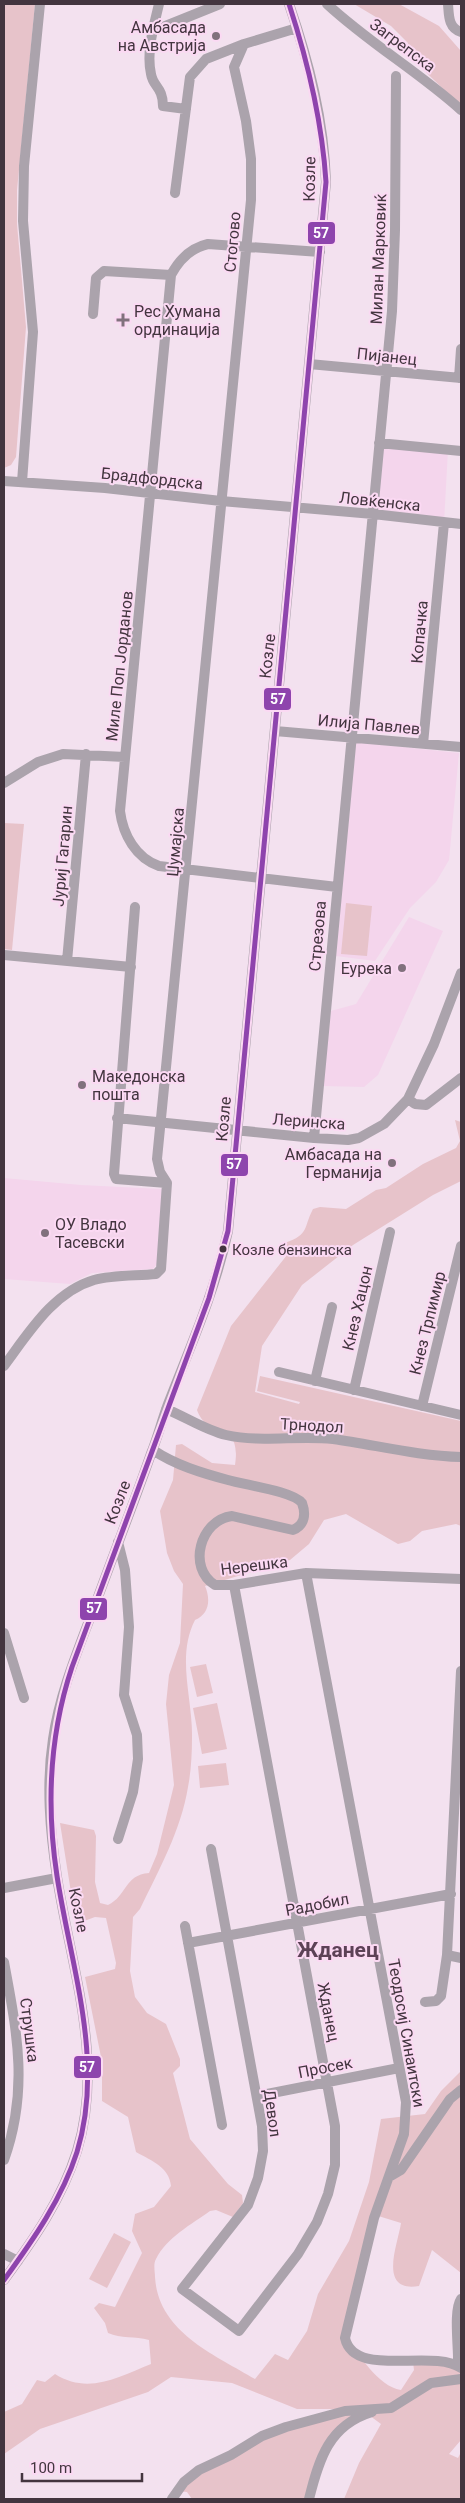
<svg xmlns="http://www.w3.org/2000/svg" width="465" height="2503" viewBox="0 0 465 2503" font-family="Roboto,sans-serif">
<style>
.built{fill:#f4d5ec}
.green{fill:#e7c3ca}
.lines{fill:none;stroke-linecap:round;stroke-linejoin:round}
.minor{stroke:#aba3ac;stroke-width:10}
.bus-1-casing{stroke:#fbd9f3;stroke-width:9}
.bus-1{stroke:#8e44ad;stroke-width:5}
.poi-dot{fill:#81717d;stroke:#fbd9f3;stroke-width:2}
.bus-dot{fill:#43353f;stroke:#fbd9f3;stroke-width:2}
.labels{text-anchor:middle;stroke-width:4;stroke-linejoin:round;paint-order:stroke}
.bus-label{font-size:15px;fill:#43353f;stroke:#fbd9f3;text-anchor:start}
.poi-label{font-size:16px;fill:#43353f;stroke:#fbd9f3;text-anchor:end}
.street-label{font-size:16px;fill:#43353f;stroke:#fbd9f3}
.district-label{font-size:21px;font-weight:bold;fill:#5c4156;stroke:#fbd9f3}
.line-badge{stroke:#fbd9f3;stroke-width:2}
.badge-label{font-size:14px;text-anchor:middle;font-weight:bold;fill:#fff}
</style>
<rect width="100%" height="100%" fill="#f3e1ef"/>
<path class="built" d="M379,443L448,450L444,523L373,514Z
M356,742L459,753L449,860L436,882L410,908L375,961L336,956Z
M409,917L443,931L378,1075L364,1087L323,1086L331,1011L356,1004Z
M4,1178L81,1185L162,1189L157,1264L153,1269L92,1273L70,1284L4,1279Z"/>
<path class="green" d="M4,4H35L17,190V224L26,327L16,457L11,465L4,468Z
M354,4H399L439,26L461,51V106L408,55V43L391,26Z
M4,823L24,824L12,950L4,949Z
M346,903L372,906L367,956L341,954Z
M455,1120L461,1122V1181L433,1195L353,1245L302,1285L262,1346L255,1392L299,1404L300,1402L257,1391L260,1376L461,1421V1526L456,1524L422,1531L410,1541L398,1544L346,1514L324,1520L309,1544L290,1560L205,1586C211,1600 209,1614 195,1620C176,1657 193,1699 192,1738C192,1754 191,1772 188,1787C181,1830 159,1870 140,1909L133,1917L130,1971L135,1997L147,2013L166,2024L180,2059V2066L173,2073L190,2139L228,2184L242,2195L243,2203L233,2217L216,2210L210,2211C192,2224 166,2238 156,2259C153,2264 155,2272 155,2277C158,2332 215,2355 255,2379L275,2354L288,2360L307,2331L318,2294L349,2241L369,2182L381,2119L425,2114L441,2091L461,2071V2273L432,2250L419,2286C377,2293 398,2244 401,2223L375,2215L345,2338C361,2355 377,2386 401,2390L414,2370L413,2362L461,2368V2440L449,2454L458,2458L461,2452V2499H344L359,2463L381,2424L366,2413L338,2430L309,2499H192L187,2492L177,2491L184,2482L243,2446L338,2409H297L232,2383L171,2377L148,2392L40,2429L4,2454V2412L22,2404L37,2380L45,2382L55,2374C88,2395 119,2377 151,2364L149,2340C135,2336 121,2339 108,2333L105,2323L94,2308L99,2303L115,2307L142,2253L132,2231L135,2214L154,2207L171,2186C169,2167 152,2161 136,2152L128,2117L102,2101V2062L85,1977L115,1969L116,1963L106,1918L95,1917L76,1924L60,1823L94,1830L96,1836L95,1882L100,1903L108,1905C127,1896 124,1875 149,1873L157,1854L174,1785L166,1704L169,1675L180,1643L183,1584L174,1571L167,1553L160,1511L173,1480L176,1445L182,1444L212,1463L235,1465C242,1418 208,1441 197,1410L231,1326L287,1255L289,1249L285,1243C310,1234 303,1228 313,1209L320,1207L346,1209L376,1190L386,1188L423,1164L456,1148L460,1141Z
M206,1664L213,1693L197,1697L190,1667Z
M217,1703L227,1749L202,1754L193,1708Z
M226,1763L229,1785L200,1788L198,1766Z
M114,2233L131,2242L107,2288L89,2279Z"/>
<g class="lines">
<path class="minor" d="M159,4C154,25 146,52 151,74C153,87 163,87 163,106L186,109
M327,4C369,43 419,72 461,110
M448,4C449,15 448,28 461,32
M153,31L220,4
M175,193L190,77L206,59L244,44
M320,252L208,244C190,248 179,260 171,275L120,811C123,835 136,858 159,866L337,887
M93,314L96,278L104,271L171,275
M309,364L461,378
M459,378L461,349
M379,443L461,451
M4,481L105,488L221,501L373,514L461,524
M22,482L33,332L23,221L24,166L40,4
M275,731L461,747
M423,744L444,523
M4,783L38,762L63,754L125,757
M135,907L114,1174L116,1179L167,1183
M4,955L131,967
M67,961L86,754
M408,1099L415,1104L426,1105L461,1078
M117,1118L314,1138L348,1140L359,1138L384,1124L408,1099L434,1044L461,973
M314,1138L392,311L395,230L396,76
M167,1183L160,1172L157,1159L251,200V159L246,121L234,67L244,44L297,28
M4,1366C28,1334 53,1292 94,1280C113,1275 136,1276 156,1274L161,1269L167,1183
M279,1372L461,1415
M315,1381L332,1307
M354,1390L390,1232
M422,1406L461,1246
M166,1409C186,1417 205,1430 226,1435C261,1443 297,1435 333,1439C376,1445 418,1456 461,1457
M153,1450C175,1465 202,1473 228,1480C244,1485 293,1491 302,1503C306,1514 305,1525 293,1530L232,1516C200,1520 187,1568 215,1585H234L306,1573L461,1579
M306,1573L406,2102L404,2134L374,2218L345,2338C354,2379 432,2348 461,2368
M4,1633L24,1698
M118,1839L133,1792L138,1759L137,1735L124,1695L129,1627L125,1570L118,1542
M211,1849L262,2126L263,2151L258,2178L248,2205L182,2289L239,2331L298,2254L317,2222L328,2194L335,2165V2126L234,1585
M4,1888L57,1878
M185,1926L222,2125
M188,1943L451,1894
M447,1955L461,1958
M4,1962C17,2032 29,2090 4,2160
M425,2002L436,2001L441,1996L447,1955L461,1671
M257,2096L399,2068
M389,2177L401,2170L450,2099L461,2090
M4,2254L18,2261
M4,2280C34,2239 62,2199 77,2151C105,2060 71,1967 57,1877C50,1831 46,1785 53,1739C60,1690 81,1643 98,1597C116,1548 135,1500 152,1451C158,1436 162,1420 168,1404C190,1347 215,1292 228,1231L326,182C324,120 309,62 289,4
M458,2366C459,2349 453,2311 461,2299
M172,2499L184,2482L199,2470L231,2455L262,2436L286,2427L345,2411L391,2408L431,2383L461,2379
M309,2499C319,2459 329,2425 372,2412"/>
<g class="bus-1-casing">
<path id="bus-1" d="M4,2280C33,2240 62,2199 77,2152C105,2061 71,1967 57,1876C46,1804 49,1736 72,1667L209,1298L228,1231L326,182C322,120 308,62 289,4"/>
</g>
<use href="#bus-1" class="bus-1"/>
</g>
<g class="poi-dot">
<circle cx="216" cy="36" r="5"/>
<path d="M120.5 312.5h5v5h5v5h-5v5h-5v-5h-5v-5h5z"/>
<circle cx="402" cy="968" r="5"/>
<circle cx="82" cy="1085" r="5"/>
<circle cx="392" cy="1163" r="5"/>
<circle cx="45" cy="1233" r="5"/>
</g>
<circle class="bus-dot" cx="223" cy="1249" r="4.5"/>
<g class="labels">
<g class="bus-label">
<text x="232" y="1255">Козле бензинска</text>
</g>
<g class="poi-label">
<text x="206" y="33">Амбасада<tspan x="206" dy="18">на Австрија</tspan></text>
<text x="134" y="317" text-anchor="start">Рес Хумана<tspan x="134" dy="18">ординација</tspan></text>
<text x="392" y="974">Еурека</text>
<text x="92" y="1082" text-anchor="start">Македонска<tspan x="92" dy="18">пошта</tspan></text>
<text x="382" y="1160">Амбасада на<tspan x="382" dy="18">Германија</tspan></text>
<text x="55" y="1230" text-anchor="start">ОУ Владо<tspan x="55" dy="18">Тасевски</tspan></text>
</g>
<g class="street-label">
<text transform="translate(403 45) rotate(37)" y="6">Загрепска</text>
<text transform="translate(309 179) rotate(-89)" y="6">Козле</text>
<text transform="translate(232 242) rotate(-85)" y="6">Стогово</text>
<text transform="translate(378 259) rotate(-88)" y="6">Милан Марковиќ</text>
<text transform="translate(387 356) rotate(6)" y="6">Пијанец</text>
<text transform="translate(152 478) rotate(6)" y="6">Брадфордска</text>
<text transform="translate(380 501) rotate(6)" y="6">Ловќенска</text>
<text transform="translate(419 632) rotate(-85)" y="6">Копачка</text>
<text transform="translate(267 656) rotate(-84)" y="6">Козле</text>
<text transform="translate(119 666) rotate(-84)" y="6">Миле Поп Јорданов</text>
<text transform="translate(369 724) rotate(5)" y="6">Илија Павлев</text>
<text transform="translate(175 842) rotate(-85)" y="6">Џумајска</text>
<text transform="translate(62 856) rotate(-85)" y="6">Јуриј Гагарин</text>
<text transform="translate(317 936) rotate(-85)" y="6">Стрезова</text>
<text transform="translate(223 1119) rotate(-85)" y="6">Козле</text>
<text transform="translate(309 1121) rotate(4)" y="6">Леринска</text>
<text transform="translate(357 1308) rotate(-77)" y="6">Кнез Хацон</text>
<text transform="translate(427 1323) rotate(-76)" y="6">Кнез Трпимир</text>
<text transform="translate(312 1425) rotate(3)" y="6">Трнодол</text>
<text transform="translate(117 1502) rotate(-69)" y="6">Козле</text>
<text transform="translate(254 1565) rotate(-7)" y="6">Нерешка</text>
<text transform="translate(317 1904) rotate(-11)" y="6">Радобил</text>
<text transform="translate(79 1910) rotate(78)" y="6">Козле</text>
<text transform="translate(329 2012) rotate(79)" y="6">Жданец</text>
<text transform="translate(30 2030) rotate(83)" y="6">Струшка</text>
<text transform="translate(407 2033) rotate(80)" y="6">Теодосиј Синаитски</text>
<text transform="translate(325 2067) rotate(-11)" y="6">Просек</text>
<text transform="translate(273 2113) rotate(82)" y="6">Девол</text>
</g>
<g class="district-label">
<text x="338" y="1957">Жданец</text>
</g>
</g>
<g class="line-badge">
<rect x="307" y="221" width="29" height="24" rx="5" fill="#8e44ad"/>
<rect x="263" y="687" width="29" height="24" rx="5" fill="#8e44ad"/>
<rect x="220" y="1153" width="29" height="24" rx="5" fill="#8e44ad"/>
<rect x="79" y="1597" width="29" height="24" rx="5" fill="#8e44ad"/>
<rect x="73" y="2055" width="29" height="24" rx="5" fill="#8e44ad"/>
</g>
<g class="badge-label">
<text x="321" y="238">57</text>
<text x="278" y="704">57</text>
<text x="234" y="1169">57</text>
<text x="94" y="1613">57</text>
<text x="87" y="2072">57</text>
</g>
<rect width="465" height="2503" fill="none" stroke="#43353f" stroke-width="10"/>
<path d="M22 2473v8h120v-8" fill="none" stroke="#43353f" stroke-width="2.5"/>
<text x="30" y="2473" font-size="15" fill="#43353f" stroke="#fbd9f3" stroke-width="4" paint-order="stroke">100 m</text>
</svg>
